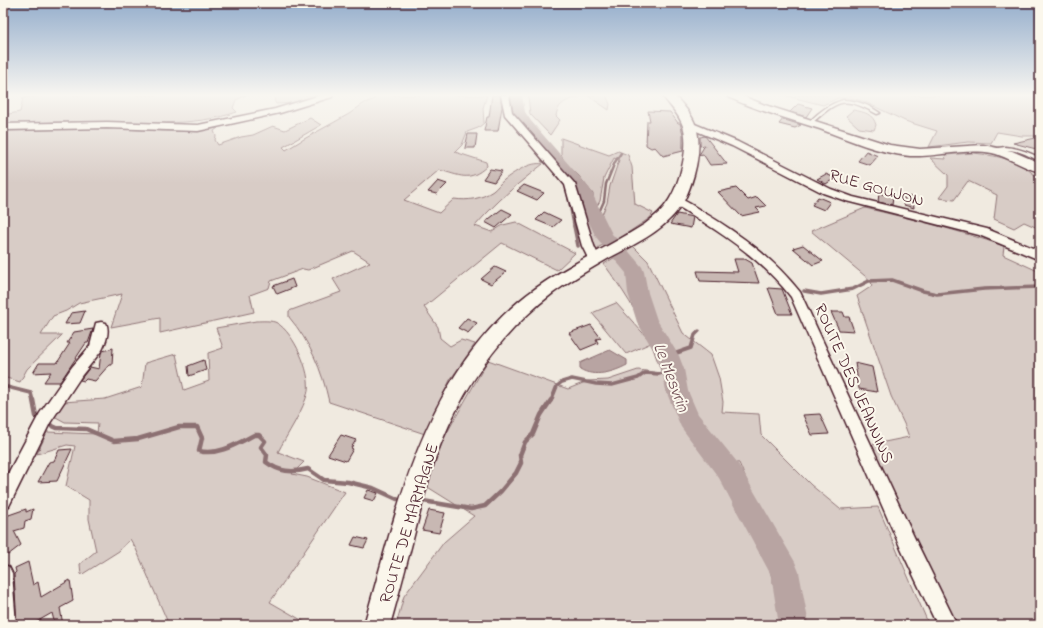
<svg xmlns="http://www.w3.org/2000/svg" width="1043" height="628" viewBox="0 0 1043 628" font-family="'Indie Flower',sans-serif">
<style>
.green{fill:#d8ccc6;stroke:#917678}
.water{fill:#b8a4a2;stroke:#8c6f72}
.lines{fill:none;stroke-linecap:round;stroke-linejoin:round}
.stream-far2{stroke:#8c6f72;stroke-width:2.5}
.stream-far1{stroke:#8c6f72;stroke-width:3.5}
.stream{stroke:#8c6f72;stroke-width:4.5}
.river{fill:#b8a4a2;fill-rule:evenodd}
.building{fill:#c8b8b3;stroke:#4a1f2b}
.service-casing{stroke:#4a1f2b;stroke-width:3}
.minor-casing{stroke:#4a1f2b;stroke-width:3}
.tertiary-casing{stroke:#4a1f2b;stroke-width:3}
.secondary-casing{stroke:#4a1f2b;stroke-width:3}
.service{fill:#fbf7ec;fill-rule:evenodd}
.minor{fill:#fbf7ec;fill-rule:evenodd}
.tertiary{fill:#fbf7ec;fill-rule:evenodd}
.secondary{fill:#fbf7ec;fill-rule:evenodd}
.labels{text-anchor:middle;stroke-width:4;stroke-linejoin:round;paint-order:stroke}
.street-label{font-size:17px;fill:#4a1f2b;stroke:#fbf7ec}
.water-label{font-size:18px;font-style:italic;fill:#704e55;stroke:#fbf7ec}
</style>
<rect width="100%" height="100%" fill="#f0eae0"/>
<filter id="ink" filterUnits="userSpaceOnUse"><feTurbulence type="fractalNoise" baseFrequency=".025" numOctaves="2"/><feDisplacementMap in="SourceGraphic" scale="8" xChannelSelector="R" yChannelSelector="G"/><feConvolveMatrix kernelMatrix="1 2 1 2 8 2 1 2 1" color-interpolation-filters="sRGB"/></filter>
<g filter="url(#ink)">
<path class="green" d="M51,95H246L236,100L233,108L237,112C190,128 144,121 95,122C82,122 68,121 55,122C37,123 21,125 3,124V115L20,112L23,98Z
M279,95H317L292,103L276,104L274,100Z
M376,95H487L483,108L484,123L478,128L467,132L462,145L455,152L486,162L487,166C469,183 460,175 439,170L404,200L439,213L454,199C468,201 481,199 493,191C497,188 500,183 504,180C513,173 531,161 543,164C516,185 497,201 475,226L492,232L503,225L516,222L575,253L557,270L502,243L424,307L438,327L440,338L450,346L461,340L475,344L450,380L425,434L329,402C322,370 310,342 289,317V311L341,292L333,279L370,262L353,251L308,270L303,269L271,281L269,288L250,295L254,312L160,333V318L111,327L122,294L79,303L66,311L53,316L41,335H62L27,369L20,382L3,377V131C36,131 69,128 102,128C141,129 179,135 218,128L214,131L216,136L215,140L218,145L241,137L253,135L273,126L285,130L310,118L321,125L283,147L286,150C306,137 328,126 349,114C357,109 363,102 373,100Z
M528,95H586C573,99 558,100 556,116L560,120L550,135L530,114Z
M587,95H606L610,104L609,110Z
M783,95H1040V136H1022L997,132L991,143L968,142L929,147L937,131L905,121L863,101L850,98H838L823,105Z
M853,110C865,112 873,114 876,125L874,130L859,128L846,116Z
M561,138L609,155L618,151L628,155L632,167L635,204L653,213L650,218L617,240L609,237L600,219L607,203L610,186L619,160L614,158L604,178L600,201L594,211L593,194L579,176L564,161L561,154Z
M974,153C1002,157 1019,159 1040,180V229L1024,222L1014,228L994,219L997,195L968,181L954,200L939,198L948,186V175L930,158L946,159L945,155Z
M577,189L605,244L597,248L592,245Z
M865,208C912,219 958,230 1004,246L1003,255L1040,272V625H957L929,571L870,445L909,437L905,426L891,396L857,296L872,286L871,281L811,231Z
M633,246L648,261L683,333L711,355L719,378L723,402L722,412L759,414L761,435L811,485L840,509L878,507L929,625H804L791,570L755,500L739,463L707,458L730,493L770,570L783,625H396L404,596L444,542L474,516L426,486L444,438L488,360L568,389L588,381L608,380L638,370L662,373L651,343L626,354L592,313L616,303L650,341C638,313 622,289 604,264Z
M256,321C262,321 272,320 277,323C294,333 311,372 308,391C305,408 286,436 278,452L304,462L292,474L307,477L345,492L270,602L310,625H169L136,549L130,539L119,551L81,575L80,564L96,551L89,519V500L66,486L75,446L67,445L37,454L47,432L97,434L98,423L65,422L54,416L63,402L105,399L142,387L145,363L176,354L184,390L209,381L208,353L223,348L216,328Z"/>
<path class="water" d="M610,350L627,360V365C614,372 594,378 580,369V363Z"/>
<g class="lines">
<path class="stream-far2" d="M542,161L549,164
M568,196L574,227
M596,219L604,201L606,184L615,162L621,153"/>
<path class="stream-far1" d="M574,226L578,246
M804,291L821,294L853,289L869,281L892,280L923,291L937,294L984,289L1040,287
M668,356L691,348L695,335L699,331
M3,386L31,393L33,401
M551,401L557,386L562,382L572,379L596,384L612,385L638,378L645,373L659,374L673,369"/>
<path class="stream" d="M33,400L36,416L40,422
M46,423L57,428L86,429L114,441L138,439L179,427H197L202,438L199,451C218,456 238,443 254,435H259L265,441L261,447L267,455L266,462C279,472 292,473 308,469L324,480L348,482L373,488L397,499
M423,501L471,509L485,506L501,491L516,473L521,463L520,455L525,442L533,434L541,415L551,400"/>
<path class="river" d="M510,95H522L525,112L531,121L590,189L612,234L625,247L642,267L644,272L648,293L657,320L679,356L684,369L688,391L698,414L737,462L795,562L799,572L809,625H779L771,575L719,478L681,427L666,391L662,369L658,358L637,322L628,293L626,273L596,237L582,208L576,193L519,124L511,112Z"/>
</g>
<path class="building" d="M492,95H500L502,107L498,131H484L487,117H489Z
M798,104L812,108L806,117L790,112Z
M648,111L670,112L678,123H680L683,134V151L663,156L655,147L651,148L646,145L647,121H650Z
M783,119L785,120L801,125L795,128L779,124Z
M468,134H477L475,148H465Z
M705,136L727,164L710,165L703,154L699,155L705,145L700,146V137Z
M1040,137V150L1013,143Z
M866,151L878,156L870,165L858,161Z
M490,169L502,171L494,182L483,179Z
M826,174L835,178L826,184L817,179Z
M438,181L447,184L437,194L428,192Z
M524,185L544,193L537,200L517,191Z
M736,188L748,200L757,197L766,206L756,208L760,212L741,216L718,192Z
M879,193L893,197L892,205L878,202Z
M904,196L913,197L914,208L904,205Z
M818,197L830,202L824,210L812,205Z
M502,209L512,214L496,228L485,222Z
M544,212L561,220L553,227L536,220Z
M677,214L693,217L691,228L670,224Z
M803,245L823,261L813,265L793,248Z
M734,259H745L752,263L759,283L700,281L697,271L738,272Z
M495,267L506,272L491,284L481,279Z
M292,279L295,287L277,294L273,286Z
M768,288L782,289L792,314H778Z
M85,311L80,323L65,324L71,313Z
M831,312H843L845,317H849L854,331L839,330Z
M467,318L477,323L468,333L458,328Z
M591,325L601,338L596,339L598,343L581,350L569,333Z
M93,329L88,343H86L60,382H44L51,372L33,373L39,363H57L70,343H67L74,332Z
M113,348L112,365H109L95,381L86,379L84,381L80,380L90,367L99,369L101,353L103,351Z
M204,360L206,370L189,376L188,366Z
M855,363L872,367L877,392L859,389Z
M820,414L829,434L812,435L803,415Z
M341,435L356,440L351,448L353,449L346,461L328,455Z
M72,449L57,481L38,482L49,462L54,461L59,450Z
M368,490L378,493L374,501L364,498Z
M26,509V512L33,509L31,519L25,521L24,528L14,531L21,545L8,555L3,546V517Z
M429,510L445,513L439,533L422,530Z
M355,537L368,540L364,548L351,545Z
M28,562L33,585L38,582L41,597L70,580L73,601L60,608L63,625H55L52,613L31,625H17L14,574L16,572L15,568Z"/>
<g class="lines">
<g class="service-casing">
<path id="service" d="M843,100C856,100 869,105 880,113L877,114C844,96 839,99 812,123L809,122C819,112 829,104 843,100Z
M1005,147C1018,148 1029,152 1040,158V161C1023,154 1014,146 994,152L992,151L998,148Z"/>
</g>
<g class="minor-casing">
<path id="minor" d="M321,95H333L332,97L280,113L198,131L107,128L3,130V124L107,122L198,125L275,109Z
M501,95H509L512,112L575,184L594,246L600,259L598,262H590L582,246L565,185L505,115Z
M690,122L738,142L831,189L853,197L987,229L1040,251V260L979,235L846,201L823,193L732,146L687,127L685,125Z
M676,198C686,200 695,207 703,212C740,234 773,258 800,292L914,537L957,625H937L901,549L791,297C759,256 716,229 672,203L671,201L672,199Z
M101,322L106,323C110,331 106,342 102,350L82,375L50,423L9,506L3,508V483L40,413L72,367L90,346L96,323Z
M3,564L9,567L12,573L16,625H3Z"/>
</g>
<g class="tertiary-casing">
<path id="tertiary" d="M727,95H740L765,105L890,145L920,149L983,145L1012,151L1040,163V172C1023,168 1009,157 992,153C965,148 938,157 910,156C878,153 850,140 820,129C789,119 758,111 728,97Z"/>
</g>
<g class="secondary-casing">
<path id="secondary" d="M662,95H674C682,104 693,115 696,127C703,149 694,181 684,201C668,229 637,243 609,258C590,269 571,280 553,293C503,331 466,383 442,441C431,466 425,494 418,520C409,555 400,590 390,625H364C397,510 422,384 518,302C557,269 603,251 645,224C654,217 663,210 669,200C680,183 690,145 683,126C679,114 669,105 662,95Z"/>
</g>
<use href="#service" class="service"/>
<use href="#minor" class="minor"/>
<use href="#tertiary" class="tertiary"/>
<use href="#secondary" class="secondary"/>
</g>
</g>
<linearGradient id="sky" x2="0" y2="1"><stop stop-color="#95aecc"/><stop offset="0.52" stop-color="#f8f6f1"/><stop offset="1" stop-color="#f8f6f1" stop-opacity="0"/></linearGradient>
<rect width="1043" height="183" fill="url(#sky)"/>
<g class="labels">
<g class="street-label">
<text transform="translate(877 187) rotate(16)" y="6">RUE GOUJON</text>
<text transform="translate(855 383) rotate(66)" y="6">ROUTE DES JEANNINS</text>
<text transform="translate(408 523) rotate(-73)" y="6">ROUTE DE MARMAGNE</text>
</g>
<g class="water-label">
<text transform="translate(672 377) rotate(69)" y="6">Le Mesvrin</text>
</g>
</g>
<rect width="1043" height="628" fill="none" stroke="#fbf7ec" stroke-width="16"/>
<rect x="8" y="8" width="1027" height="612" fill="none" stroke="#4a1f2b" stroke-width="1.5" filter="url(#ink)"/>
</svg>
